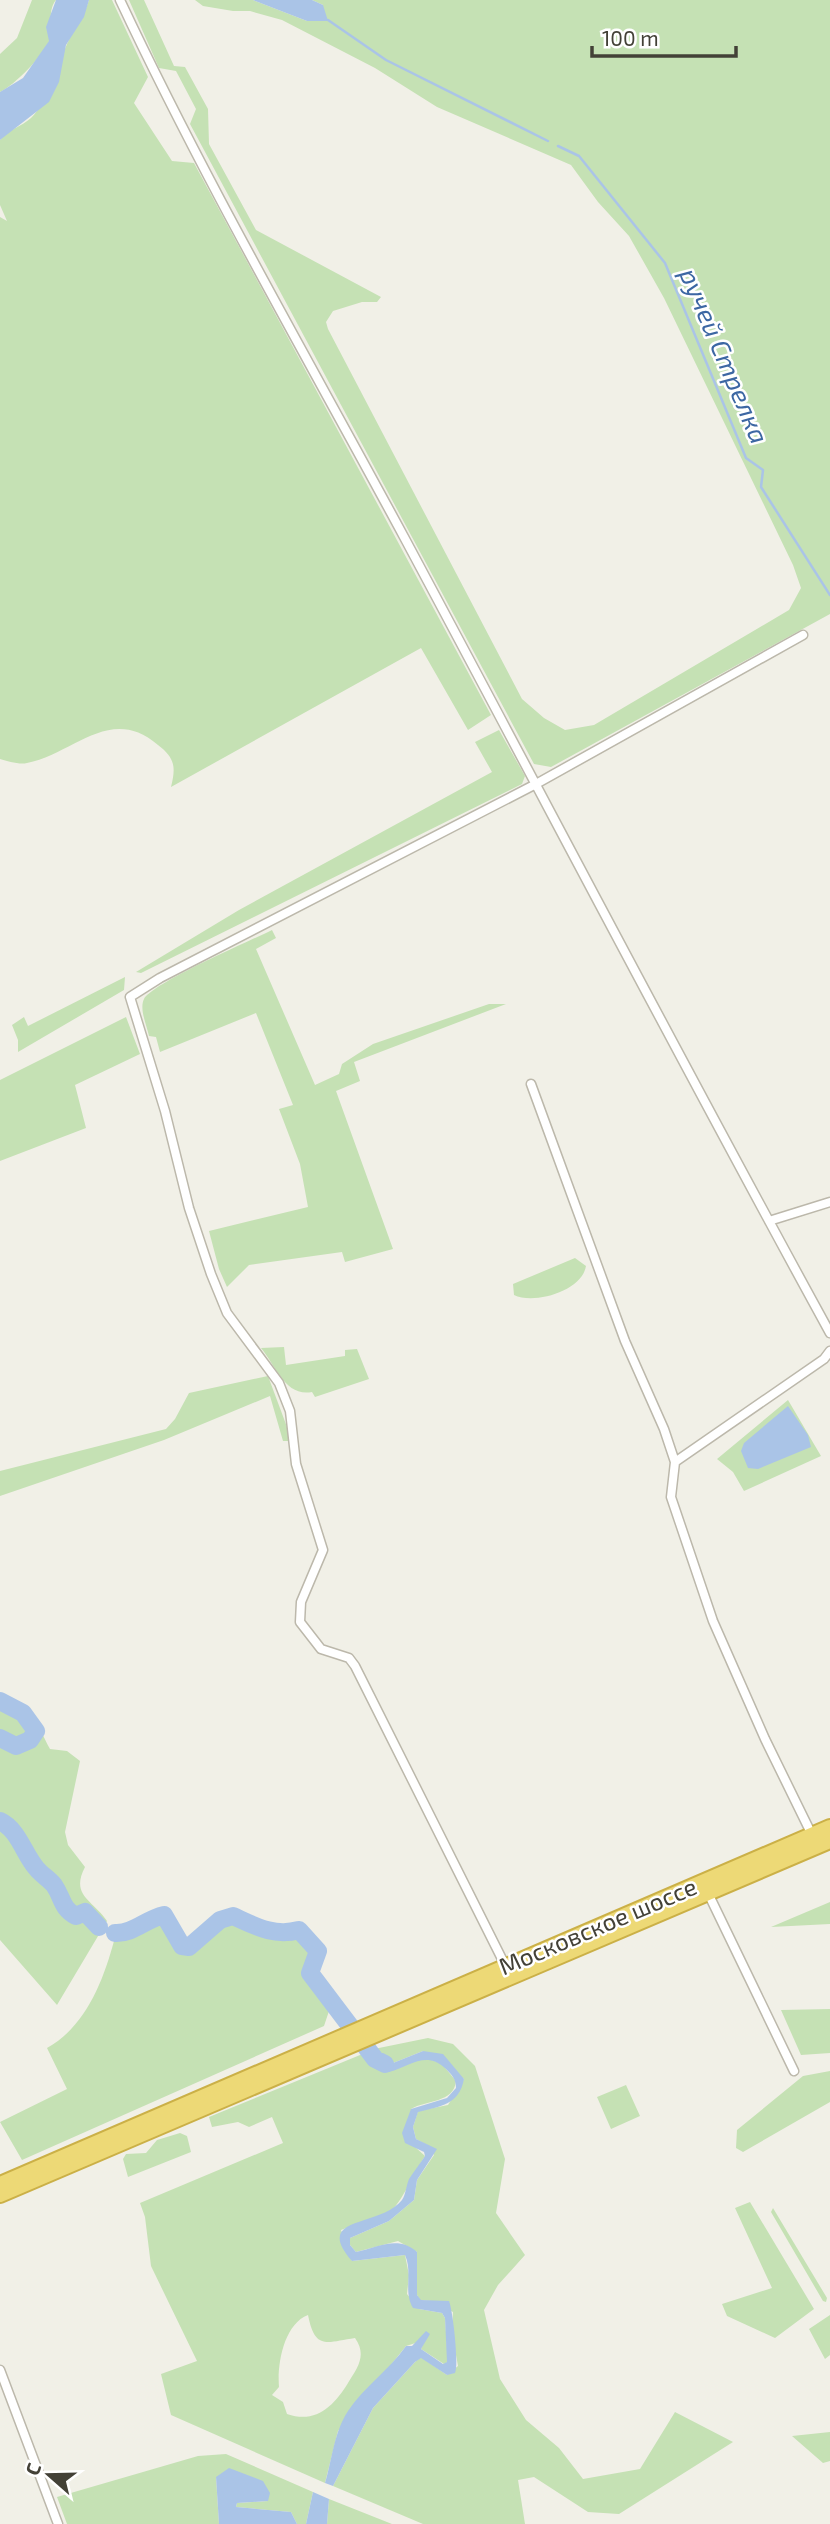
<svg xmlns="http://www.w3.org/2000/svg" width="830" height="2524" viewBox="0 0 830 2524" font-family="'Exo 2',sans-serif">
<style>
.green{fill:#c5e1b4;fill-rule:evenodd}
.water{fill:#aac4e7}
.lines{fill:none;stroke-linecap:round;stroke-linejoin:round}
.stream{stroke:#aac4e7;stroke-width:2.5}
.river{stroke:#aac4e7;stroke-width:18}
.street-casing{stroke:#bcb8ab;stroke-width:11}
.highway-casing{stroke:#cbb047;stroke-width:18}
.street{stroke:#fff;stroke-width:8}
.highway{stroke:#edd976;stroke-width:14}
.labels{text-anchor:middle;stroke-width:5;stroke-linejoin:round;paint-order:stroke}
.street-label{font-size:24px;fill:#434137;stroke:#fff}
.water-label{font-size:26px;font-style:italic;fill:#3c67a3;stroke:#fff}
</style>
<rect width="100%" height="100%" fill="#f1f0e7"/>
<path class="green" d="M32,0H56C47,11 53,26 50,39C46,53 14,86 0,92V54L17,38Z
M89,0H112L148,77L134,103L172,161L194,163L491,715L468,730L421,648L171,787C176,767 175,758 158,745C110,704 74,754 27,763C19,765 8,761 0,759V217L7,221L0,205V140C9,129 21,127 31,118C48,102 58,65 67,44C74,28 84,17 89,0Z
M129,0H144L174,66L185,67L208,109L209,144L256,230L381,297L377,302H362L333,311L326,322L328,329L522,699L544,718L565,730L594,725L789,610L801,588L793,565L664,298L629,236L598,202L571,165L437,107L375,68L282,20L250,11H233L203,6L195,0H253L307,21L323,5L312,0H830V614L551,767L534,764L190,124L196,109L176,71L159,68Z
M499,730L525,776L522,784L141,973L136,972L239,910L492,772L475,742Z
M272,930L276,938L256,949L315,1085L339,1074L342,1064L373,1044L489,1004H506L354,1062L360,1081L336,1091L393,1249L345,1262L342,1252L249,1265L227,1287L219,1269L209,1231L308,1207L300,1164L279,1109L293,1105L256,1013L160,1052L156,1037L149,1036C147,1026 139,1009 144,999C154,982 250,941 272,930Z
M125,977L124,990L18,1052V1040L12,1025L24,1017L28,1026Z
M126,1017L140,1054L75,1085L86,1128L0,1161V1080Z
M575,1258L586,1266C582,1291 534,1305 514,1295L513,1284Z
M284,1347L286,1365L345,1356V1350L357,1349L369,1379L315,1397L312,1392C285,1397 276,1366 261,1348Z
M268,1376L287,1427L289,1441H283L270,1396L164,1440L0,1496V1471L166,1429L175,1419L189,1393Z
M788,1400L821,1456L744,1491L733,1472L717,1459Z
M0,1693C33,1706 35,1721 50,1749L67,1751L80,1761L65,1832L68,1845L85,1867C70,1896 93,1900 107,1921L57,2005L0,1940Z
M830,1902V1924L771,1927Z
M157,1922C170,1930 171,1948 186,1954L228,1923L238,1924L252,1933L303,1940L309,1951L302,1974L329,2011L324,2026L22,2160L0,2122L67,2089L47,2048C85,2027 103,1982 114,1941L130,1938Z
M830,2009V2053L801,2055L781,2010Z
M428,2038L453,2044L475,2066L505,2159L496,2213L525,2255L498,2285L484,2310L500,2379L526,2420L559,2448L583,2479L640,2469L675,2412L733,2442L619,2514L588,2512L534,2477L518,2480L525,2524H423L333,2486L373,2408L415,2362L421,2357L447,2375L458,2366L452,2333L453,2312L431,2301L420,2300L417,2295V2252L398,2241L356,2252L350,2245V2238L389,2221L414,2200L417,2180L434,2155L427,2145L416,2139L413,2127L418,2111L448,2105L464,2079L423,2051L393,2063L378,2057L374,2049Z
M365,2053C384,2076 404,2063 427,2058L442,2064L456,2081C454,2103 426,2100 411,2109L414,2146L425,2156C414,2172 400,2209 384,2216C372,2221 355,2224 341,2230L352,2261L405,2255L409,2275L407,2294L419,2309L442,2313L445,2318L448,2362L444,2364L421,2349L425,2340L406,2346L338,2431L325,2483L171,2415L161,2374L197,2361L151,2266L145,2217L140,2203L283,2143L272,2117L249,2127L238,2122L212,2127L209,2117ZM308,2315C315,2351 327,2342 355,2338C367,2355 358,2367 348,2383C334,2406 316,2424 287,2414L283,2402L272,2395L279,2387C277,2364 284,2324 308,2315Z
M830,2071V2102L743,2152L736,2148L737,2130L803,2076Z
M626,2085L640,2116L611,2129L597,2097Z
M180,2133L187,2136L191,2152L128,2177L123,2159L126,2154L146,2153L157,2140Z
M750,2202L814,2309L775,2338L727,2316L722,2304L772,2288L735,2208Z
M773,2208L827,2298L826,2302L823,2301L771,2212Z
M830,2315V2355L825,2359L809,2329Z
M830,2432V2461L823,2463L792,2436Z
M226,2454L313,2492L306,2524H297L291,2512L236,2507L237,2503L268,2501L216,2477L219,2524H67L57,2497L198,2456Z
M329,2499L392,2524H327Z"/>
<path class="water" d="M56,0H89L84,17L66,45L59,82L49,102L0,140V92L23,78L49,41L46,27Z
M253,0H312L323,5L328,21H307Z
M788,1406L808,1435L811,1447L758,1469L748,1468L741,1451L744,1443Z
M374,2049L378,2057L393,2063L423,2051L443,2054L464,2079C459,2105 441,2106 418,2112L413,2127L416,2139L437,2149L417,2180L414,2200L389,2221L350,2238V2245L356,2252C378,2247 399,2235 417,2252V2295L421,2300L449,2301C453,2311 459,2364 455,2373L447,2375L421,2358L415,2362L373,2408L333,2486L325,2483C332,2460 334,2432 348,2411C364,2387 389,2370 406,2346H412L426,2331L430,2334L421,2349L443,2364L447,2362L445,2318L442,2313L413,2308C403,2291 413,2273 405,2255L352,2261C312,2215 380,2228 402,2200C406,2194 406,2186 409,2179C414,2171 420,2164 425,2156L424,2152L405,2143L402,2133L411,2109L447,2098L456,2088C456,2079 452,2075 446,2069C426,2050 411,2066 389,2072L372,2062L365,2053Z
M229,2468L263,2481L270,2493L268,2501L237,2503L236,2507L291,2512L297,2524H219L216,2477Z
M313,2492L329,2499L327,2524H306Z"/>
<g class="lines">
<path class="stream" d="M328,20L386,60L548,141
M558,146L579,156L665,263L746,458L763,470L761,487L830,595"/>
<path class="river" d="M0,1701L23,1713L36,1731L30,1740L16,1746L0,1738
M0,1821C19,1830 24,1855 37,1869C42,1875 49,1879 54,1885C63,1898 61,1908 76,1916L85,1912L99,1927
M115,1933C133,1934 146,1919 164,1915L182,1946L189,1947L220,1920L233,1916C255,1926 274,1937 299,1930L318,1951L310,1973L375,2059L385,2064"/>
<g class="street-casing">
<path id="street" d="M120,0C206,183 308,359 404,537C546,802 685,1069 830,1333
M531,1084L625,1341L664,1429L675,1462L671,1497L713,1621L765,1739L813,1837
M769,1221L830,1202
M675,1462L824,1359L830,1351
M707,1891L794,2071
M506,1967L355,1666L349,1658L321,1649L300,1622L301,1602L323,1550L296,1464L290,1411L279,1383L227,1313L211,1274L189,1208L165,1111L130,997L160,978L536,784L803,635
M0,2370L58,2524"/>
</g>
<g class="highway-casing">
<path id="highway" d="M0,2184L830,1827
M0,2195L830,1841"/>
</g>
<use href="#street" class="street"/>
<use href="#highway" class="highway"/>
</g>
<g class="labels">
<g class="street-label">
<text transform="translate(598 1927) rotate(-23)" y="8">Московское шоссе</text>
</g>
<g class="water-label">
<text transform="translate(724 356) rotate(67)" y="9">ручей Стрелка</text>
</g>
</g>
<g transform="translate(49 2475) rotate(290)" stroke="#ffffff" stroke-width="5" paint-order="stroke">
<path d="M0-5L12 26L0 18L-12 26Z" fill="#434137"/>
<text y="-10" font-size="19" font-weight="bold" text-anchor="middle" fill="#434137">С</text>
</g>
<path d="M592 46v10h144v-10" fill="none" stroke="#434137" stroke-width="3.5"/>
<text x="602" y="46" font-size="21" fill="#434137" stroke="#ffffff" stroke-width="5" paint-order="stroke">100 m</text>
</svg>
